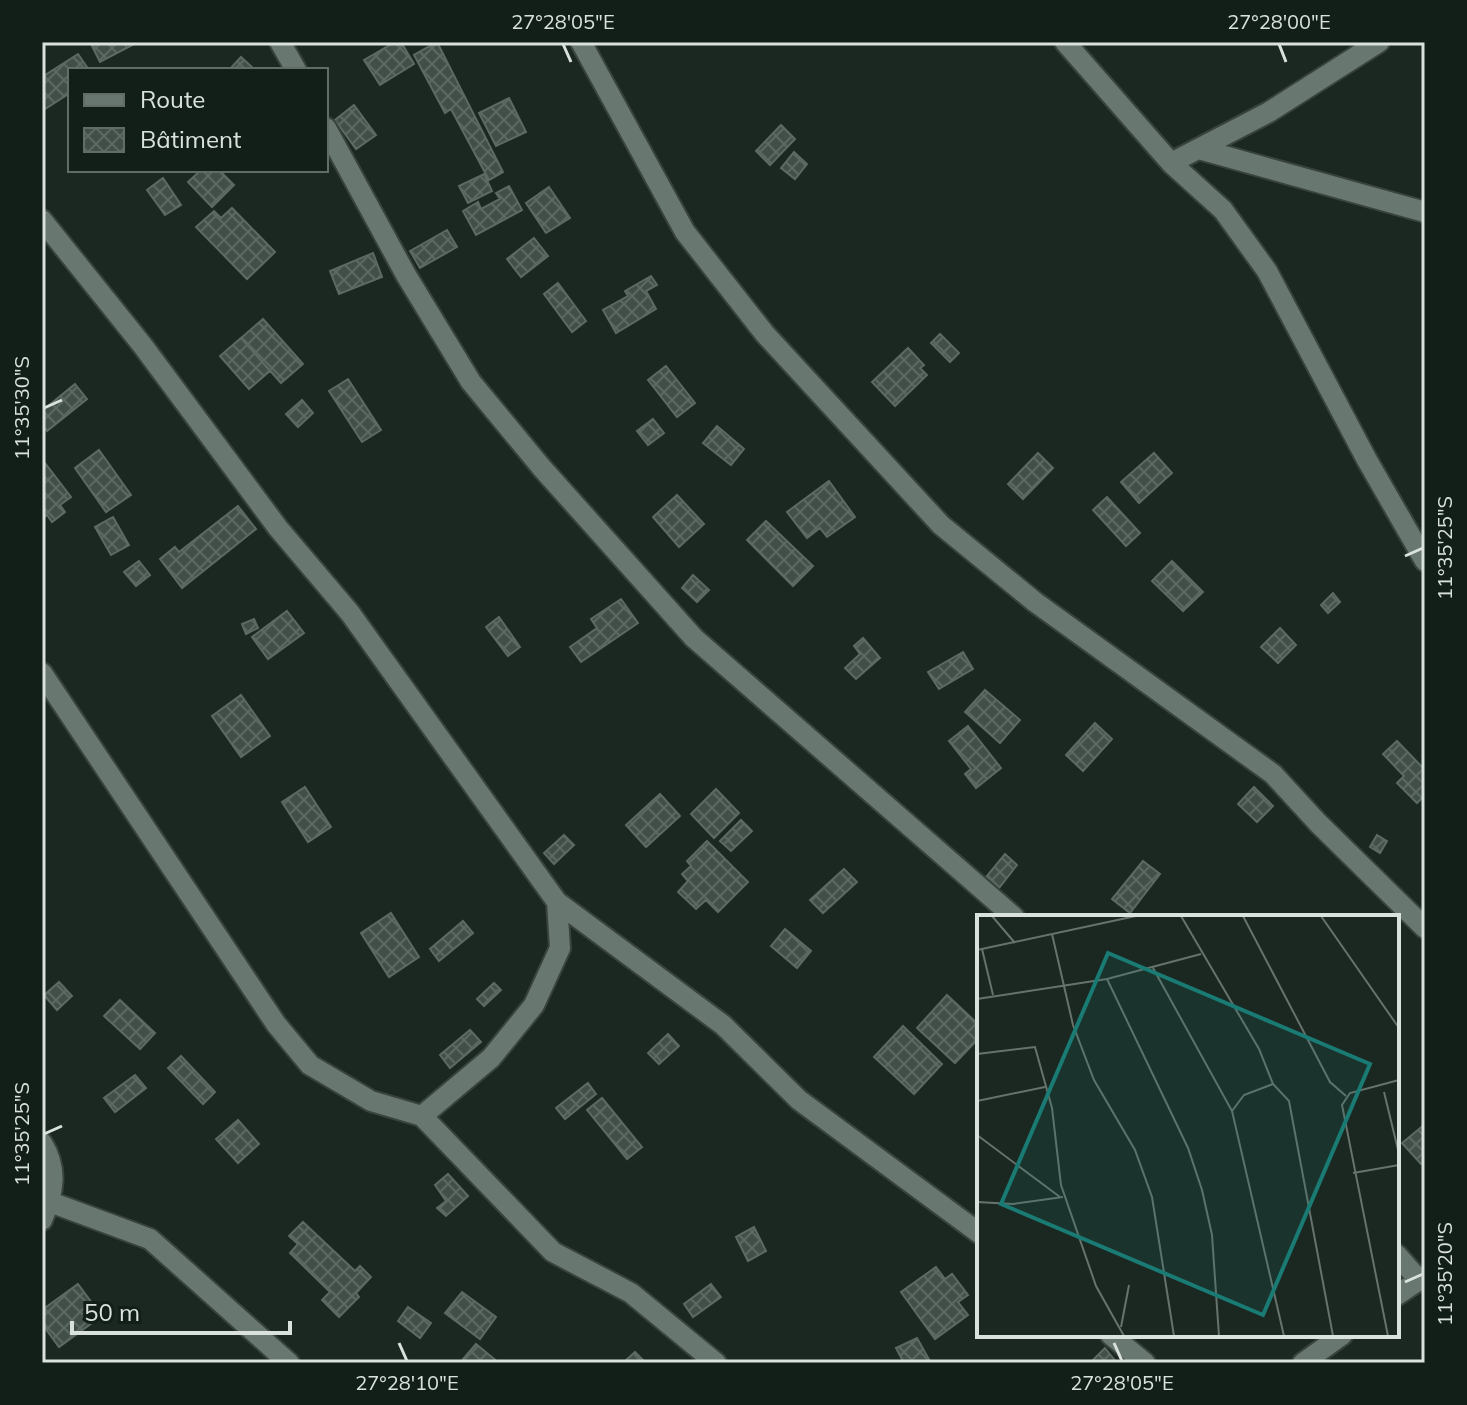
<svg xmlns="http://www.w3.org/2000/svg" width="1467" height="1405" viewBox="0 0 1467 1405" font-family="Mulish,sans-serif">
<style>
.building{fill:url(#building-cross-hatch);stroke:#5b6a62;stroke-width:2}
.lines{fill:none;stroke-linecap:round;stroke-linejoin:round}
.minor-casing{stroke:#38423e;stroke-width:24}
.minor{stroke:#687770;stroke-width:20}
.ticks{fill:none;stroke:#dae2de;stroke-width:3}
.inset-road{fill:none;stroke:#67726d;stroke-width:2}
.view{fill:#197b74;fill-opacity:0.15;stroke:#197b74;stroke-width:4}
.inset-edge{fill:none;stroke:#dae2de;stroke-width:4}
.neatline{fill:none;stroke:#dae2de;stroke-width:3}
.ticks-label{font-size:20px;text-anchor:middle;fill:#dae2de}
</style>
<defs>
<pattern id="building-cross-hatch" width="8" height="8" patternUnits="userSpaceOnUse" patternTransform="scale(2)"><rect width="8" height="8" fill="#414f48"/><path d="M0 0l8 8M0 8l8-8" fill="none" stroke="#5c6862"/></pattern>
</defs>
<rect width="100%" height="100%" fill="#1b2821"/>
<path class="building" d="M90,42H138L100,62Z
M395,42H401L414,64L380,85L364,60Z
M437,42L503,172L489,180L451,109L445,113L414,55Z
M78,54L89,70H70V93L42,111V77Z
M241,57L254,69L253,70H229Z
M509,98L526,132L496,146L479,113Z
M354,105L376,135L356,149L335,120Z
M781,125L795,139L770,165L756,151Z
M794,152L807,164L795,179L781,168Z
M201,170H219L234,185L212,207L188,182Z
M484,174L492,191L468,203L459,186Z
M163,178L181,205L165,215L147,190Z
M509,186L522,210L476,235L463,211L478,202L481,209L500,199L496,193Z
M549,187L570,218L546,233L526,203Z
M232,208L275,252L247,279L196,227L214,211L221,218Z
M447,230L457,247L420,268L410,251Z
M534,238L548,256L521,277L507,259Z
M373,253L382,277L339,294L330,271Z
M651,276L657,285L646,291L656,309L616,333L603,310L628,296L625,291Z
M558,283L586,321L572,332L544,294Z
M263,319L303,364L281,383L241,338Z
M940,334L959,353L950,362L931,343Z
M241,338L270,371L249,389L220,356Z
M908,348L924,365L920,368L927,375L895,406L872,382Z
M666,366L695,403L677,417L648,380Z
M348,379L381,430L362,442L329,391Z
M75,384L87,399L47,431L42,424V411Z
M302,400L313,413L298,427L286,414Z
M653,419L664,433L648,445L637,431Z
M717,426L744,449L731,465L703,443Z
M99,450L131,495L106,512L75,468Z
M1038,453L1053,468L1023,499L1008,484Z
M1154,453L1172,473L1139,503L1121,482Z
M45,463L71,497L60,505L65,512L52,522L47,515L43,518L42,516V465Z
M829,481L855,517L827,537L820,528L807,538L787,512Z
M677,495L704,524L679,547L653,517Z
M1107,497L1140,533L1126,546L1093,510Z
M238,506L256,529L182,588L160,559L175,547L179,552Z
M113,517L129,545L111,555L95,527Z
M766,521L813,566L793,586L747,540Z
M139,561L150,575L136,586L124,572Z
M1172,561L1203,592L1183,611L1152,581Z
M693,575L709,590L697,602L682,588Z
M1333,593L1340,602L1328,613L1321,605Z
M621,599L638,623L581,662L570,647L597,628L591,619Z
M287,611L304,633L268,659L252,637Z
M499,617L520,647L508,656L486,627Z
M254,619L258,628L246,634L242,624Z
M1280,628L1296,645L1278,663L1261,647Z
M863,638L880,658L856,679L845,668L860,654L854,646Z
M963,652L973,669L939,689L928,672Z
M985,690L1020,720L1000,743L965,712Z
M241,695L270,736L241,757L212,716Z
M1095,723L1112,739L1083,771L1066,755Z
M968,726L1001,768L976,788L965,774L971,769L949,741Z
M1397,741L1425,770V795L1417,803L1397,783L1404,776L1383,754Z
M305,787L331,827L308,842L282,802Z
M1254,787L1273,806L1257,822L1238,804Z
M716,789L739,813L714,838L691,814Z
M660,794L680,816L646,847L626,825Z
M741,820L752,831L731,851L720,841Z
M564,835L574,845L554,864L544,853Z
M1377,835L1387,841L1380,853L1370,847Z
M707,841L748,882L718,912L706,900L696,909L678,892L688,881L682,874L691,866L687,861Z
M1005,854L1017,865L999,888L986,877Z
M1143,861L1160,874L1130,913L1112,899Z
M844,869L857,882L823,913L810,900Z
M391,913L419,957L389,977L361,933Z
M463,921L473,933L439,961L430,949Z
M785,929L811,951L797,968L771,946Z
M59,982L72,996L57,1010L44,995Z
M494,983L501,990L484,1006L477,999Z
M947,995L979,1025V1038L955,1063L917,1028Z
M120,1000L155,1033L140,1049L104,1016Z
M903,1026L942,1064L914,1094L874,1057Z
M470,1030L481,1042L450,1068L440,1055Z
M668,1034L679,1046L659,1064L648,1053Z
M181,1056L215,1092L203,1104L168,1068Z
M135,1075L146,1088L115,1112L104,1098Z
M588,1083L596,1094L565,1119L556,1108Z
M602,1098L642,1147L627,1159L587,1110Z
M238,1120L259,1144L238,1163L216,1139Z
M1425,1124V1160L1421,1164L1402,1143Z
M448,1174L468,1196L446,1216L437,1208L446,1201L435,1185Z
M303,1222L355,1271L360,1266L371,1277L356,1293L359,1297L339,1317L322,1300L330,1292L290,1253L298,1244L289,1236Z
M754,1227L766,1251L748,1261L736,1237Z
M936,1267L945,1279L952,1274L968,1295L958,1302L968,1315L935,1339L901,1292Z
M78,1284L95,1307L86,1314L92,1323L59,1347L42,1324V1310Z
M711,1284L721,1297L693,1317L684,1304Z
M462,1292L496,1317L480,1339L445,1313Z
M408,1307L431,1323L420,1338L398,1321Z
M917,1338L931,1363H904L896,1348Z
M476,1344L499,1363H468L463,1359Z
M1105,1348L1117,1363H1090Z
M635,1352L646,1363H623Z"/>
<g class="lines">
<g class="minor-casing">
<path id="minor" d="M280,42L296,70
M581,42L685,232L765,334L941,525L1035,602L1273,774L1318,823L1425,928
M1065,42L1171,163L1223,210L1267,271L1367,460L1425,561
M326,128L406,275L471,382L542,468L694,638L1014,917
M1199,149L1425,212
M1171,163L1269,112L1379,42
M42,220L143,346L278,528L350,613L557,902L723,1025L799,1100L979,1233
M42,673L276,1024L310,1065L371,1101L422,1116L553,1252L631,1293L716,1363
M422,1116L491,1058L534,1005L560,948L557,902
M42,1143C58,1169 54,1192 42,1220
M50,1202L150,1239L289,1363
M1397,1255L1419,1280
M1397,1295L1425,1276
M1111,1335L1145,1363
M1303,1363L1342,1335"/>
</g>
<use href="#minor" class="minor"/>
</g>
<path class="ticks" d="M563,44L571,62M1279,44L1286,62M44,408L62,400M1405,556L1423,548M44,1134L62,1126M1405,1282L1423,1274M399,1343L407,1361M1114,1343L1122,1361"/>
<g transform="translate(977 915)">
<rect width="422" height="422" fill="#1b2821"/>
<path class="inset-road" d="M15,1L38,28M204,1L282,134L296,169L312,186L356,421M266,1L353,167L369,181M344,1L422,113M75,19L96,110L117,165L158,235L175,282L197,421M5,34L16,80M0,35L159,1M176,53L255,196L307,421M130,64L211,233L225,275L235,320L242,421M0,84L130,64L224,39M0,139L58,132L75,193L84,270L119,371L147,421M407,177L422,239M0,186L68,172M255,196L267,180L296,169M0,220L83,282M376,258L422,250M0,287L36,289L86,282M144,412L152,370M411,421L365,190L373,178L422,165"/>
<path class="view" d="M131,38L393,149L286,400L24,289Z"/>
<rect width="422" height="422" class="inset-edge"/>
</g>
<rect width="1467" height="1405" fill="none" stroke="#121e18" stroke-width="88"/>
<rect x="68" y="68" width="260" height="104" fill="#121e18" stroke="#626c67" stroke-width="2"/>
<rect x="84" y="94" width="40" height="12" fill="#687770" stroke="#626c67" stroke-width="2"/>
<text x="140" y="108" font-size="24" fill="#dae2de">Route</text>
<rect x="84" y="128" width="40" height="24" fill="url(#building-cross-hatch)" stroke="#626c67" stroke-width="2"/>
<text x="140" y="148" font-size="24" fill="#dae2de">Bâtiment</text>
<path d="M72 1321v12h218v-12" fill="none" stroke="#dae2de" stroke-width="4"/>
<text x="84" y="1321" font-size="24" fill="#dae2de" stroke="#121e18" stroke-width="6" paint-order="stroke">50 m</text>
<rect x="44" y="44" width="1379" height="1317" class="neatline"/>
<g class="ticks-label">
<text x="563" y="29">27°28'05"E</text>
<text x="1279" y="29">27°28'00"E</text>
<text transform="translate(22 408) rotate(-90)" y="7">11°35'30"S</text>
<text transform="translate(1445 548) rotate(-90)" y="7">11°35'25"S</text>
<text transform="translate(22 1134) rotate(-90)" y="7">11°35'25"S</text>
<text transform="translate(1445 1274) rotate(-90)" y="7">11°35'20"S</text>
<text x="407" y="1390">27°28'10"E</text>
<text x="1122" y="1390">27°28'05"E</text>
</g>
</svg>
